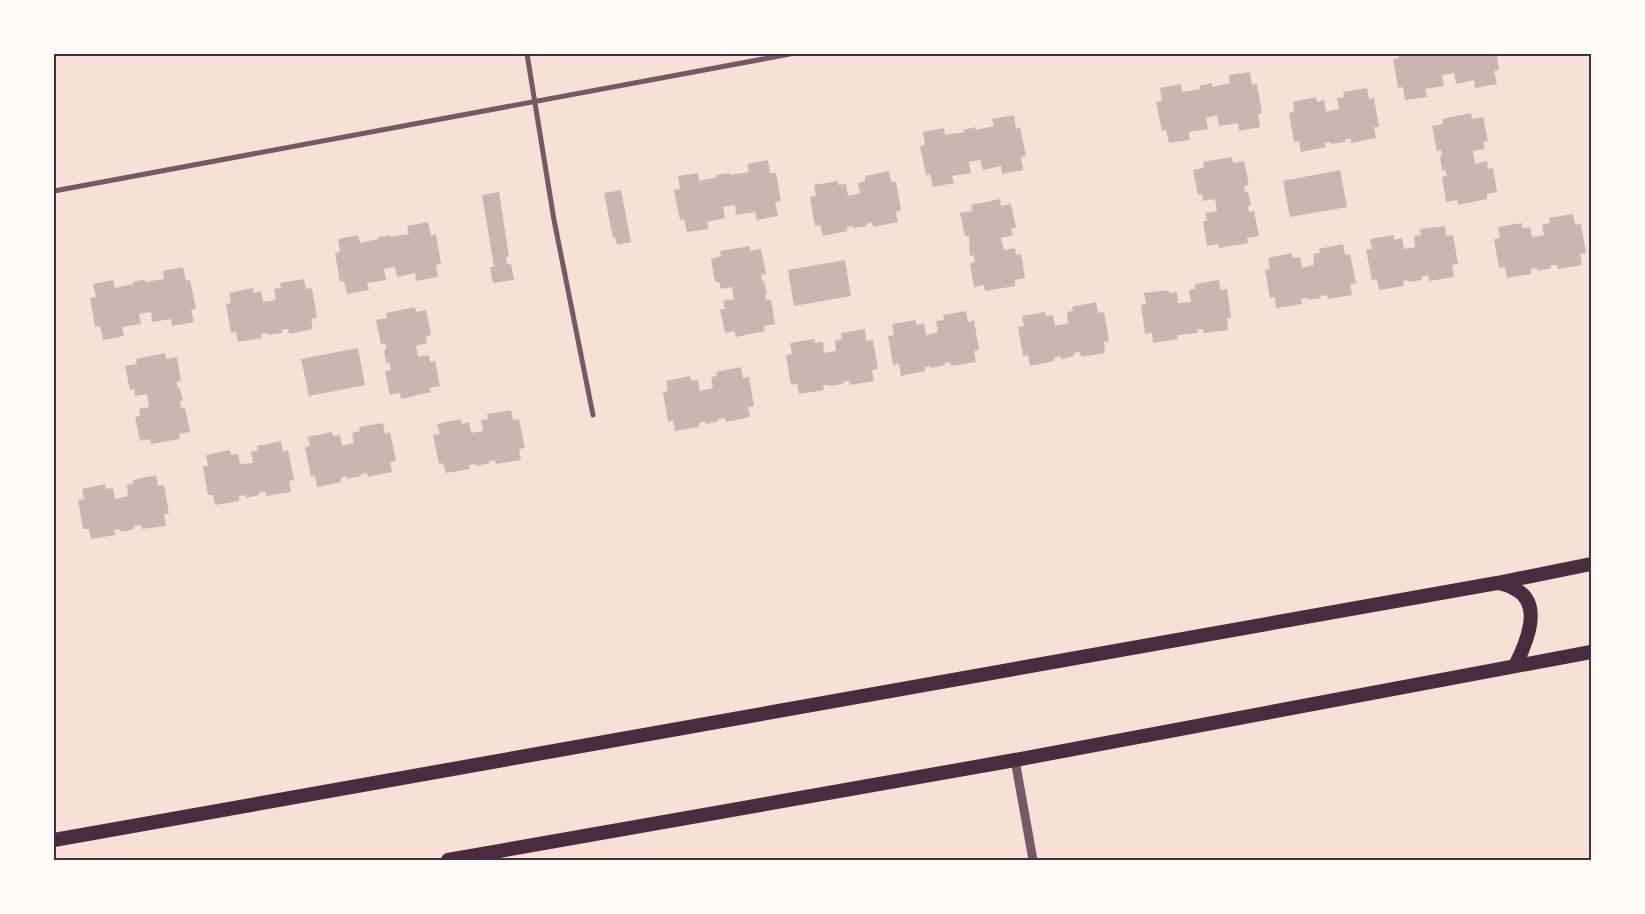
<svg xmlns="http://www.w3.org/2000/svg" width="1645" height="914" viewBox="0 0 1645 914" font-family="Commissioner,sans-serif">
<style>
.building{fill:#ccb4b1}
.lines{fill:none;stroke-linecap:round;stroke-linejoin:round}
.minor{stroke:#755966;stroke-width:5}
.tertiary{stroke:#755966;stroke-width:9}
.trunk{stroke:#4a2c40;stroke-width:14}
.neatline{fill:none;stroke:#4a2c40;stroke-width:2}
</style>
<rect width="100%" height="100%" fill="#f7e1d7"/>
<path class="building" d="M1398,54H1497L1499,70L1494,71L1497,84L1475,88L1474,80L1456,84L1454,73L1442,75L1444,86L1425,89L1427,97L1405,100L1403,87L1398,88L1393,59L1399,58Z
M1250,72L1252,85L1257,84L1262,113L1258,114L1260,127L1239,131L1238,123L1219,126L1217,115L1206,118L1208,129L1189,132L1190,140L1169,143L1166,130L1162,131L1156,102L1162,101L1160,88L1181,84L1182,92L1200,89L1199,86L1212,83V87L1230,83L1229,75Z
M1367,88L1369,99L1374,98L1379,127H1374L1376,138L1351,143V138L1345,140V142L1331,144V142L1325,143L1326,147L1301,152L1299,141L1294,142L1289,113L1294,112L1293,102L1316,97L1317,102L1324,100L1326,112L1339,109L1337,98L1344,97L1343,92Z
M1471,113L1472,119L1483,117L1488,141L1483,142L1485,149L1473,151L1475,164L1487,161L1488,169L1493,168L1497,192L1487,194V199L1458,205L1457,200L1446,202L1442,177L1447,176L1445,170H1442L1440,157L1442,156L1441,150L1437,151L1432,126L1443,124L1442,119Z
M1014,115L1016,129L1020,127L1026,156L1021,157L1023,170L1002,174L1001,166L983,170L980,160L969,162L971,173L952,176L954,183L933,187L930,174L926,175L920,146L925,145L923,132L944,128L945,135L964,132L963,130L975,127L976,130L994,126L992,119Z
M1232,157L1233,163L1244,161L1249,185L1244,186L1245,192H1248L1251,205L1248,206L1249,212L1254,211L1259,236L1247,238L1248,243L1219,248L1218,244L1207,246L1203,221H1207L1205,213L1217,211L1215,199L1203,201L1202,194L1198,195L1193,170L1204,168L1203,162Z
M768,160L770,173H776L781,201L775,202L778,216L757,220L755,212L736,215L735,205L723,207L725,218L707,222L709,229L687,232L684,219L680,220L674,190L680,189L678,176L698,173L699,181L717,177L716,175L730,173V175L749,172L747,164Z
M1340,170L1347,207L1290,217L1283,181Z
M889,171L891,182H896L901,210L896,212L898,222L873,227L872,222L866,224L867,226L853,228V226L847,227V231L823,236L820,225L815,226L810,197L816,196L814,185L838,181V185L846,184L848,196L860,193L858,183L865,181V176Z
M621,190L631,242L617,245L615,237L613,238L604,193Z
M499,192L509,257H506L507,264H511L514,280L493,283L490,267H494L493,260L482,195Z
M1000,199L1001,206L1011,204L1016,228L1011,229L1013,235L1001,238L1004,250L1015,248L1016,255L1021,254L1025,278L1015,280V286L985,291L984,285L974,287L970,263L975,262L973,255L970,256L969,236H965L960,213L972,211L971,205Z
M1573,214L1575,225L1581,224L1586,253L1580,254L1582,265L1558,269L1557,265H1551V268L1538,271L1537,268L1531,269V274L1507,278L1505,267L1499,268L1494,239L1500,238L1498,227L1522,223V228L1530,227L1532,237L1544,235L1542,225L1550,223L1549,218Z
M428,222L431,236L436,234L441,264L436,265L438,277L416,281L415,273L397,277L395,267L384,269L386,280L367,283L369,290L347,294L344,281L340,282L335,253L340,252L338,239L358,235L360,243L378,239V237L390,235V237L409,234L407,226Z
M1445,226L1446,236L1453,235L1458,264L1452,265L1454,277L1429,281L1428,275L1421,277L1422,280L1409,282L1408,280L1403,281L1404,286L1379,290L1377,279L1372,280L1366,250L1372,249L1370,239L1394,235V240L1402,238L1404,249L1415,247L1414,236L1421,235L1420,229Z
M1343,244L1345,255L1350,254L1356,283L1350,284L1352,295L1328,299L1327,295L1320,296L1321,298L1308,300L1307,298L1301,299L1302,304L1276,308L1275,297L1270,298L1265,270L1270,269L1268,258L1292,253V258L1300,257L1302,268L1314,265L1313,254L1320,253L1319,249Z
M750,246V251L761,249L766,274L761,275L762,281H764L767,294H765L766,300H771L775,324L764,326L765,331L736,337L734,331L725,333L720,309H725L723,301L734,299L732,287L721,289L719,282H715L711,259L721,256L720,251Z
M845,260L851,296L794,306L788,270Z
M183,267L186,281L190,280L196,309L191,310L194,322L172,326L171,319L152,322L151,312L139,314L141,324L122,327L124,336L103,340L100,326L95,327L90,298L96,297L93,284L113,280L115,288L133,284V282L145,279V282L164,279L163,271Z
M304,279L306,289L312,288L317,318L311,319L313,329L289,334L288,329L282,330V333L268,335V333L261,334L262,338L238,342L236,332L231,333L226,304L231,303L229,293L253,288L254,293L261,291L263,302L276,300L274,289L281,288L280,283Z
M1219,280L1220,290L1227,289L1231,318H1227L1228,330L1204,333L1203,329L1197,330L1198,333L1177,335L1178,339L1153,343L1152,333L1145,334L1141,305L1146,304L1144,293L1169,290V293L1177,292L1178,303L1191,302L1189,290L1195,289V284Z
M1096,302L1098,313L1104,312L1109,341L1104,342L1105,353L1081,357L1080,352L1074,353V356L1061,359L1060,356L1054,358V361L1030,366L1028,355L1023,356L1018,327L1024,326L1022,316L1045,312L1046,316L1053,315L1055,326L1068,323L1067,312L1073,311L1072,307Z
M415,307L416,312L426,310L431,335L426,336L427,343L416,346L418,357L429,355L430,362L435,361L440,386L429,388L431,392L401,399L400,393L390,395L385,371L391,370L389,362L386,363L384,350H386L385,343L381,344L376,320L387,318L386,313Z
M966,311L968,322L974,320L979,350L974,351L976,362L951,366L950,362L944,363L945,365L931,368V366L925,367V371L901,376L899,364L893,365L888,336L894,335L892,324L916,320V325L924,323L926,335L938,332L936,321L944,320L943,315Z
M865,329L866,341L873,340L878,369L872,370L874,381L850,385L849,381L843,382V384L829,386V385H823L824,390L799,394L797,384L791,385L786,355L792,354L790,343L814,339L815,343L823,342L824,353L836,351L835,340L842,339L841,333Z
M358,348L365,385L309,396L301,359Z
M165,353L166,359L177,357L181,381L176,382L178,388H180L183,401H180L181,408H185L190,432L179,434L180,439L151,444L150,439L140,441L135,417L140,416L139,409L149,407L147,394L135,396L134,389L130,390L125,366L137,364L136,359Z
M741,367L743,378L749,377L754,406L748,407L750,417L726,422L725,418L718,419L719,421L706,424L705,421L699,423V427L675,431L673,420L668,422L663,392L668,391L666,381L690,376L691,381L698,380L700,391L713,388L711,377L717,376L716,372Z
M511,410L513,420L519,419L525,448L519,449L521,460L496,464L495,460L489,461L490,463L476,466V464L469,465L470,469L446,473L443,463L439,464L433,435L440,434L437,424L461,419L462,424L469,422L471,433L483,431L481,420L488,419L487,414Z
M383,423L385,434L390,432L396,461L390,462L392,472L368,477L367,473L361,474V476L347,479V476L341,478V482L317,487L315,476L311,477L305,447L310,446L308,437L332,432L333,436L340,435L342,446L354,443L352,433L360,431L359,427Z
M281,441L283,452L288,450L294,480L289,481L291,492L266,496L265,491L259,493V495L246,498L245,495L239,496V501L215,505L213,495H208L203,466H208L206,455L230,450L231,455L238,454L240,464L253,463L251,452L258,450L257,446Z
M156,475L158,486L164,485L169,514H164L166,526L142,529L141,525L134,526V529L121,532L120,529L114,530L115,535L91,539L89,529H83L78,500L84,499L82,489L105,484L106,489L113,488L115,499L128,496L127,485L133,484V480Z"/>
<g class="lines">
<path class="minor" d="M527,54L554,220L593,415
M54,191L790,54"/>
<path class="tertiary" d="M1015,760L1033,860"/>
<path class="trunk" d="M1498,583C1502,584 1508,585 1513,588C1545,602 1526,644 1515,666
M54,840L1497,583L1591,564
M448,860L1015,760L1591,652"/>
</g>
<rect width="1645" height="914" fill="none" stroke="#fffaf5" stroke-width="110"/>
<rect x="55" y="55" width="1535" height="804" class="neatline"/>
</svg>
